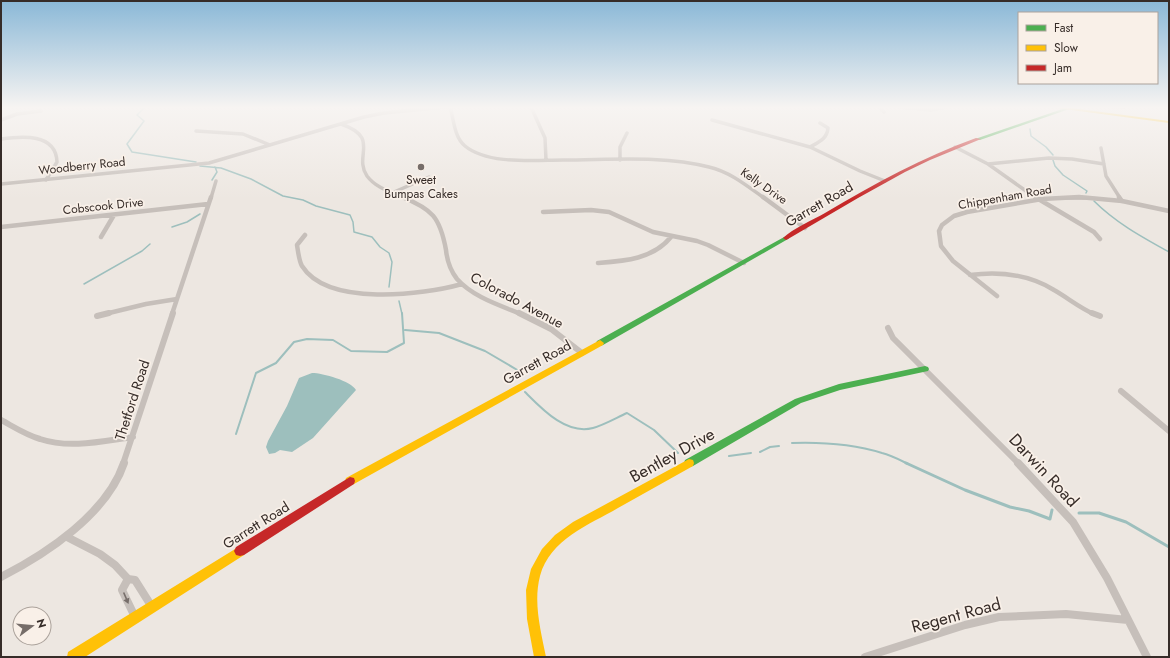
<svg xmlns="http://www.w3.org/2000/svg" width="1170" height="658" viewBox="0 0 1170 658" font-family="Jost,sans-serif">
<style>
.water{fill:#9dbfbd}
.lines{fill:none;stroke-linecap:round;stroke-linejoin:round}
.stream-far2{stroke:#9dbfbd;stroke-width:1.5}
.stream-far1{stroke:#9dbfbd;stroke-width:2}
.stream{stroke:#9dbfbd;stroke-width:3}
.street-far3{stroke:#c6bfba;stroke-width:3.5}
.street-far2{stroke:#c6bfba;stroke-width:4.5}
.street-far1{stroke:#c6bfba;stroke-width:6}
.street{stroke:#c6bfba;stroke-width:8}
.fast{fill:#4caf50;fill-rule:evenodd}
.slow{fill:#ffc107;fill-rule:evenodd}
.jam{fill:#c62828;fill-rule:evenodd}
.wall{fill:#a5928c}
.oneway{fill:#776e6a}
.poi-dot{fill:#766d69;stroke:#f9f0e8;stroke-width:1.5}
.labels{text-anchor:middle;stroke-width:3.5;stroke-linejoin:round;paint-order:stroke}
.far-street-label{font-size:12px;fill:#362c28;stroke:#f9f0e8}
.far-poi-label{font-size:12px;fill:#362c28;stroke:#f9f0e8}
.street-label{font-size:14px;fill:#362c28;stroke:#f9f0e8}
.near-street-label{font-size:17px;fill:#362c28;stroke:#f9f0e8}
</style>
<rect width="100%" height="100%" fill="#ede7e1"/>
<path class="water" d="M312,373C323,373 351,381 356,390L313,438L292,452L280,450L275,453L269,454L266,447L268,441L287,406L299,378Z"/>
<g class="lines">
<path class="stream-far2" d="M145,107L137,115L144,121L127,144L132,152L196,162
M1030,129L1031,136L1046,147L1053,155
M1053,160L1055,166L1063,175L1087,191L1086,193
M200,166L221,168L251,179L283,196L303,200L316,206L350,215L353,222L354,232L372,237L380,247L389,253L392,262L389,287
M212,180L217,172L215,167
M1094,201C1116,223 1142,237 1169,252
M172,227L187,222L200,214
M84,284L142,251L150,244
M399,301L402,314"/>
<path class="stream-far1" d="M405,330L439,333L485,351L519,371L521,376
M525,392C542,409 566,435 593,428C604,425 616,418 627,413L654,430L678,453
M236,434L256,373L276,363L294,342L307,339L333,340L351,351L387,352L404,343L402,313
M792,443C822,442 853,444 882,453C891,455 900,460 908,464
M760,452L770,447L779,446
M729,456L751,453"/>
<path class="stream" d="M906,463L965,490L1010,507L1029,511L1050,519L1052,510
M1079,513H1099L1126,522L1169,547"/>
<path class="street-far3" d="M450,107C454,120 454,137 465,146C488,165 535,160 563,160C610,160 663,155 709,167C730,172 746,185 764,198
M531,107L545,138L546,160
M879,107L884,112
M900,107L931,110L947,107
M1,120L17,114L41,111
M712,120L810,147L860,171L885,181
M341,124C381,138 353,155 367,176C376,188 391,192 404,198
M196,131L243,134L270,145
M1,139C22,136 56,133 57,162L46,180
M810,147C819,142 827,139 828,128L820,123
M955,147L988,164L1036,198
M1101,148L1106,176L1120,198
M620,160V147L627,133
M988,164L1049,158L1072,159L1104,164
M1,184L209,163L364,117L384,113L445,107
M394,192L429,177
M211,198L216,181
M1066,198H1086"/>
<path class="street-far2" d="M402,197C432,209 440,217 446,250C447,260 450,270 457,279C473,297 499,305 521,314
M763,197L805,228
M1035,197L1094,232L1100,239
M1119,197L1122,201
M543,212L591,210L609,212L653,232L697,241L708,245L744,263
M1,227L208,204
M305,235L297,245C298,251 299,261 302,266C328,307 423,295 462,284
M101,237L114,215
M598,263C625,261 653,259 671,237
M970,275C1000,271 1028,274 1054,290C1068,298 1080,308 1094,314
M997,296L953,261L941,246L939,231L942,225L954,216L967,212L1042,199L1079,197L1122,201L1169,211
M105,314L146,304L177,299
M172,314L211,197"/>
<path class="street-far1" d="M519,313L551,329L582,353
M1092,313L1100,316
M97,316L109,313
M888,328L893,338L1019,464
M1121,391L1169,431
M1,420C14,427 26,435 40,439C70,449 103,441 133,437
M123,464L173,313"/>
<path class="street" d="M1018,463L1073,522L1107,578L1147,657
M67,537L100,554L115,565L128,579L135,580L152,607
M1,577C46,554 107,514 124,463
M128,579L122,590L135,617
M865,657L965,625L999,617L1066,614L1128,620"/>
<path class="fast" d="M1068,107H1075L980,140L975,139Z
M786,236L789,238L788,239L603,345L600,346L596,343L597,341Z
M925,366L928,367L929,369L928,371L840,390L801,403L693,466L689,467L685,466L684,463L685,460L795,399L839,384Z"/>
<path class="slow" d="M1049,107H1064L1169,121V123Z
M600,340L604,343L603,345L354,484L350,485L346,484L345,481L346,478Z
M689,459L693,460L694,463L693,466C668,480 643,494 618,508C589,525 550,539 540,576C533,603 541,631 546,657H534L527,619L526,590L531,569L542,549L555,535L573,522Z
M240,546L244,547L246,551L244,555L85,657H67L68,652Z"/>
<path class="jam" d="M976,138L981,139L930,160L905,172L858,198L788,239L786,240L783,238C792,229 813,220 825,213C874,184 923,157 976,138Z
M350,477L354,478L355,481L354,484L244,555L240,556L236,555L234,551L236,547Z"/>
</g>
<path class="wall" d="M1111,107H1126L1125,109L1112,108Z"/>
<defs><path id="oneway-solid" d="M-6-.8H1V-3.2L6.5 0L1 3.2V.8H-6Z"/></defs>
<use class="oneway" href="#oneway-solid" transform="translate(126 598) rotate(67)"/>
<linearGradient id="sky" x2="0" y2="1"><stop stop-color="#8ab8d7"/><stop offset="0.54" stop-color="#f7f4f2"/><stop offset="1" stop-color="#f7f4f2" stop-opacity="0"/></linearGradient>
<rect width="1170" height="199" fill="url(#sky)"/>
<circle class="poi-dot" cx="421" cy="167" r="4"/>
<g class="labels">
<g class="far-street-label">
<text transform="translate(82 166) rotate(-6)" y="4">Woodberry Road</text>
<text transform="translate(764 186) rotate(35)" y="4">Kelly Drive</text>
<text transform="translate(1005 197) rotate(-10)" y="4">Chippenham Road</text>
<text transform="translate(103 206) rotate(-6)" y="4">Cobscook Drive</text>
</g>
<g class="far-poi-label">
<text x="421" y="184">Sweet<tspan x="421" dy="14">Bumpas Cakes</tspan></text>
</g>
<g class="street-label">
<text transform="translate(819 204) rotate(-30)" y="5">Garrett Road</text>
<text transform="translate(517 300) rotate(28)" y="5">Colorado Avenue</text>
<text transform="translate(537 362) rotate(-29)" y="5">Garrett Road</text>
<text transform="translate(132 400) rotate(-72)" y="5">Thetford Road</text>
<text transform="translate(256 525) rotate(-32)" y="5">Garrett Road</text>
</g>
<g class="near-street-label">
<text transform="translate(672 455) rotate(-29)" y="6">Bentley Drive</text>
<text transform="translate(1044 470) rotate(47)" y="6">Darwin Road</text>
<text transform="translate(956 615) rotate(-15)" y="6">Regent Road</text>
</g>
</g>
<rect width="1170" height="658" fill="none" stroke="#362c28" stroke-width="4"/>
<rect x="1018" y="12" width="140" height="72" fill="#f9f0e8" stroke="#aba29b"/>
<rect x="1026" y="25" width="20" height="6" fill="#4caf50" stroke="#aba29b"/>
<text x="1054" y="32" font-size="12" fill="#362c28">Fast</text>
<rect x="1026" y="45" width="20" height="6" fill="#ffc107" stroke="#aba29b"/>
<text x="1054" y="52" font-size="12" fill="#362c28">Slow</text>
<rect x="1026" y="65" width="20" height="6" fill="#c62828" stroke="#aba29b"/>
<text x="1054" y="72" font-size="12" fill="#362c28">Jam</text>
<g transform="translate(32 626) rotate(74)"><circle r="19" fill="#f9f0e8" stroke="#aba29b"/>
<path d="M0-3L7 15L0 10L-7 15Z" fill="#766d69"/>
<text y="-6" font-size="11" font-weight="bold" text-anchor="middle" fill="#362c28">N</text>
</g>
</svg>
